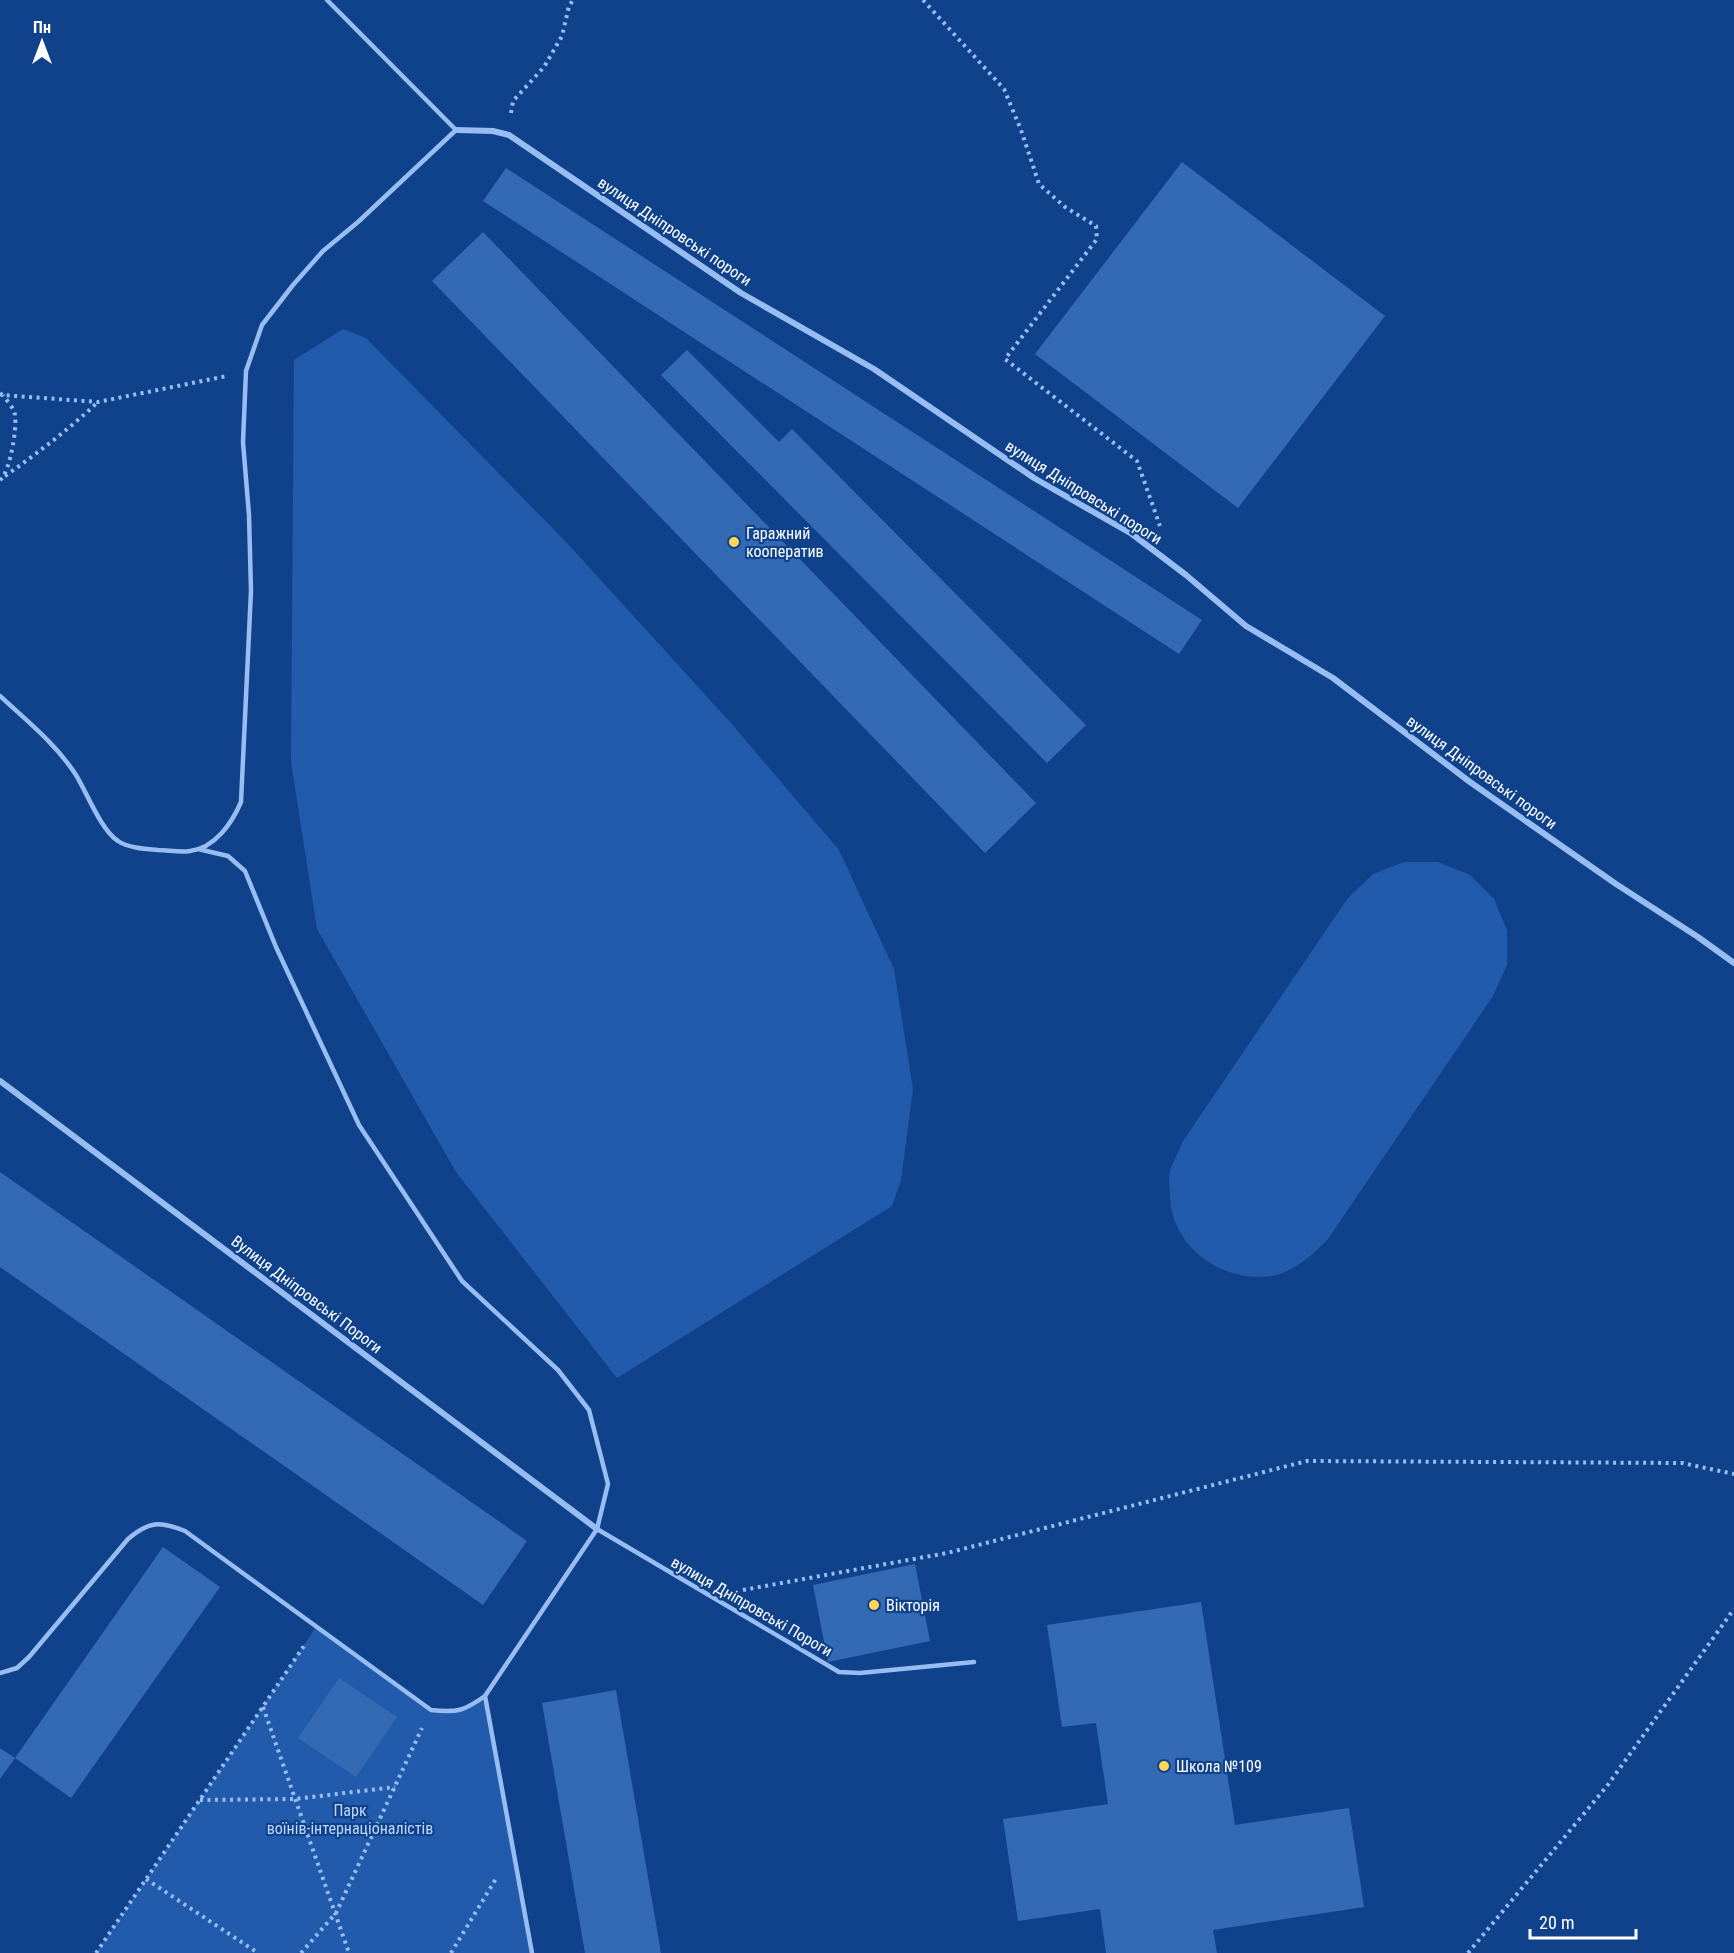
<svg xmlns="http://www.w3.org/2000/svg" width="1734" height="1953" viewBox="0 0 1734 1953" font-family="'Roboto Condensed',sans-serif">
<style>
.green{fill:#225bac}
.building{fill:#3469b4}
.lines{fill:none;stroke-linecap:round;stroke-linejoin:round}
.path{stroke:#98bdf2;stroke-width:4;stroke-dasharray:3 4.5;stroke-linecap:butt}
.lane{stroke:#98bdf2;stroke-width:4.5}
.street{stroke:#98bdf2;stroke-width:6}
.poi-dot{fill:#ffd659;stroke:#10428c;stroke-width:2}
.labels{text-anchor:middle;stroke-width:4.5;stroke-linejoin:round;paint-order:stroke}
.street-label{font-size:16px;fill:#fff;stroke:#10428c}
.poi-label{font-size:16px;fill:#fff;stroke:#10428c;text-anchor:start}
.park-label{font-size:16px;fill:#bfd8fd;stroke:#10428c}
</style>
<rect width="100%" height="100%" fill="#10428c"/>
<path class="green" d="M343,329L366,338L567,543L730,722L839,850L894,969L913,1089L901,1180L892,1206L617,1378L456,1172L317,929L291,762L294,360Z
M1404,862H1438L1470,875L1494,899L1507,930V965L1493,996L1328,1239C1312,1255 1295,1272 1271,1276C1221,1283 1170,1246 1170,1194C1170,1187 1168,1178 1170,1171C1173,1161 1179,1151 1183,1141L1348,898L1373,874Z
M316,1627L431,1710L451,1713L485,1696L532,1953H96Z"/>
<path class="building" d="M1182,162L1385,316L1238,508L1035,354Z
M506,168L1202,620L1179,654L483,201Z
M483,232L1036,803L985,853L432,281Z
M687,350L779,442L792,429L1086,725L1047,763L661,375Z
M0,1172L527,1541L483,1605L0,1267Z
M163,1547L220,1587L71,1798L15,1758Z
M915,1564L930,1641L828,1662L813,1585Z
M1201,1602L1235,1825L1349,1808L1364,1907L1213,1930L1217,1953H1106L1100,1909L1018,1921L1003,1819L1108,1804L1096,1723L1062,1727L1047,1625Z
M339,1678L397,1717L356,1777L298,1738Z
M616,1690L661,1953H585L542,1703Z
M0,1748L15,1758L0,1779Z"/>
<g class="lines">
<path class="path" d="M923,0L1004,89L1021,130L1039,184L1065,207L1096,226L1097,239L1005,359L1137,461L1160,526
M511,113L513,101L544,67L562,36L569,6L573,0
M0,393L2,395L98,402L227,376
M5,476C38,453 69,429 98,402
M0,480C10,472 17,429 15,416C15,409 7,401 3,395
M743,1590L947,1553L1307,1461L1682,1463L1734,1474
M263,1707L349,1953
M200,1800L295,1799L395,1787
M146,1879L258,1953
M96,1953L306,1643
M301,1953L336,1913L422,1728
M451,1953L497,1877
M1468,1953L1607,1786L1734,1609"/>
<path class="lane" d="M0,696C27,721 56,744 76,775C87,793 101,830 118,841C128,848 146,849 158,850C168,850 180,853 190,851C215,848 232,823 241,802L251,591L249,515L243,442L246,371L262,325L293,285L323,251L358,222L456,130L327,0
M597,1529L839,1672L860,1673L974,1662
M0,1673L17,1668L29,1657L128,1539C149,1521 160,1521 185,1531L431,1710C457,1713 464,1711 485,1696L597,1529L608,1484L589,1410L558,1370L462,1281L359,1125L276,947L245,871L228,856L198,849
M485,1696L532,1953"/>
<path class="street" d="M456,130L493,131L509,135L741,293L874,369L1034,478L1132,534L1186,575L1246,626L1333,678L1470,782L1616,884L1698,937L1734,963
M0,1081L597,1529"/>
</g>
<g class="poi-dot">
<circle cx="734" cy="542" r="6"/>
<circle cx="874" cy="1605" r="6"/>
<circle cx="1164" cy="1766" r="6"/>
</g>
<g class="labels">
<g class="street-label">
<text transform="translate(675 231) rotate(34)" y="6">вулиця Дніпровські пороги</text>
<text transform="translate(1084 492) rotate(32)" y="6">вулиця Дніпровські пороги</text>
<text transform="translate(1482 772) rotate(36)" y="6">вулиця Дніпровські пороги</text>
<text transform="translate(307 1294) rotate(37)" y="6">Вулиця Дніпровські Пороги</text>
<text transform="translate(752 1606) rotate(30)" y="6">вулиця Дніпровські Пороги</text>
</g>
<g class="poi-label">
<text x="746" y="539">Гаражний<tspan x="746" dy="18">кооператив</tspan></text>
<text x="886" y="1611">Вікторія</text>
<text x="1176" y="1772">Школа №109</text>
</g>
<g class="park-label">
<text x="350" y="1816">Парк<tspan x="350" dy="18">воїнів-інтернаціоналістів</tspan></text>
</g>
</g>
<g transform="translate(42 42)" stroke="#10428c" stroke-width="4.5" paint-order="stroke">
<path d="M0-4.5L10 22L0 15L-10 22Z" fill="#ffffff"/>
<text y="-9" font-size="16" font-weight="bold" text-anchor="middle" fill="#ffffff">Пн</text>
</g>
<path d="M1530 1929v9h106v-9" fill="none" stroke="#ffffff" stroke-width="3"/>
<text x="1539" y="1929" font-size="18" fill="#ffffff" stroke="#10428c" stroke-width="4.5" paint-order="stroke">20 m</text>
</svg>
